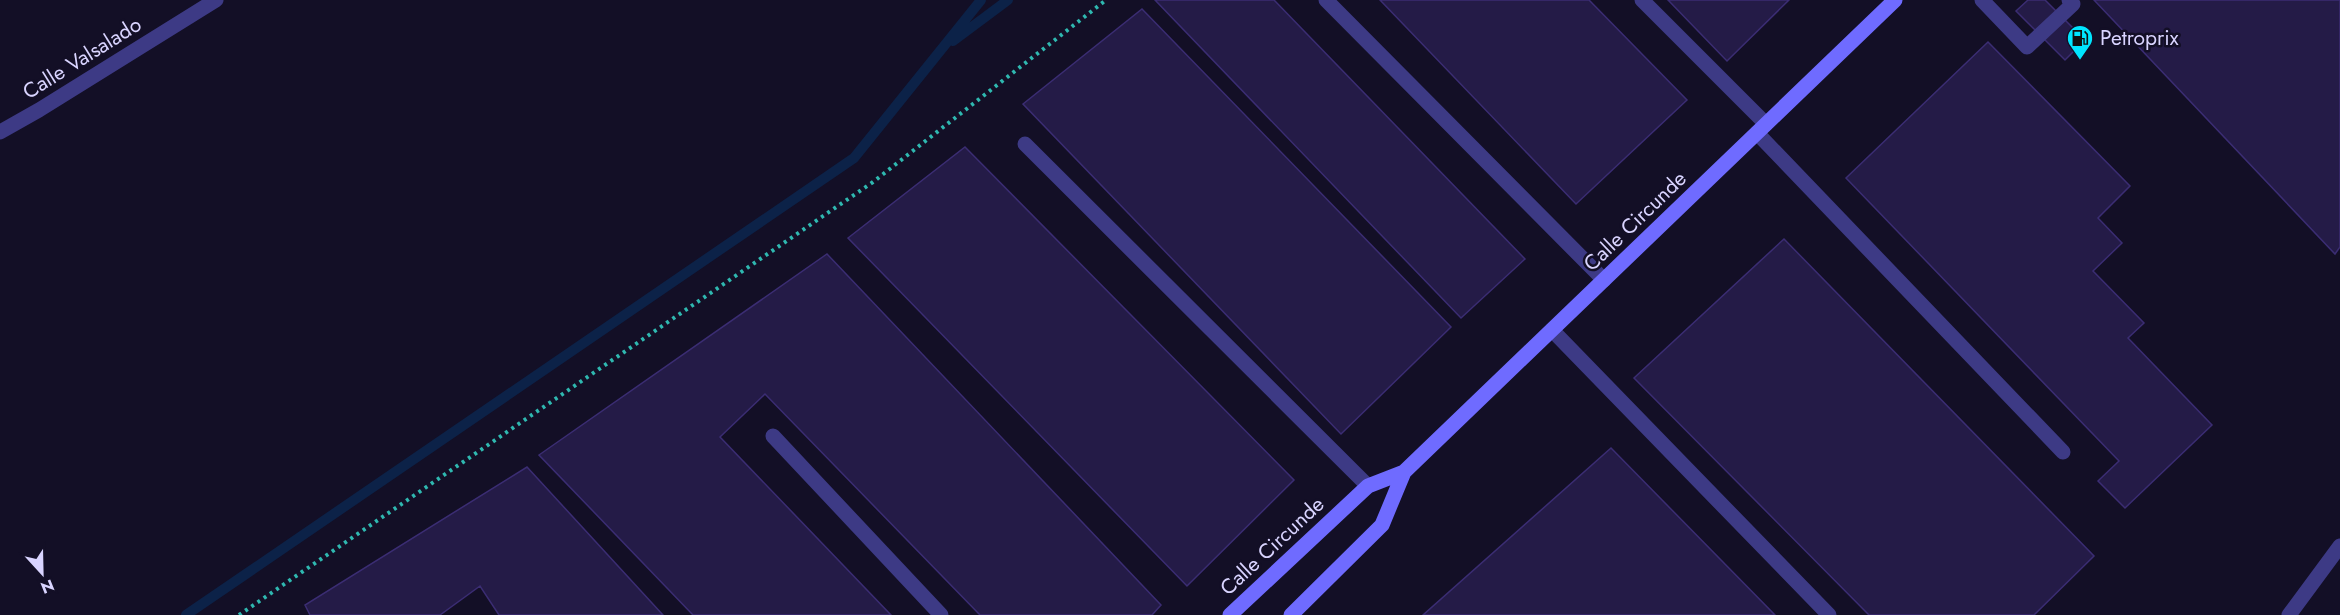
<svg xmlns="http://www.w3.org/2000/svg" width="2340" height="615" viewBox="0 0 2340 615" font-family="Jost,sans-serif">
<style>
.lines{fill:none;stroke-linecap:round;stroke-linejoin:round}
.stream{stroke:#0c2248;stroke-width:10}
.building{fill:#241b47;stroke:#3b2d73;stroke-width:1.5}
.path{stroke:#2fb8b0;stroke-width:4;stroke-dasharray:3 4.5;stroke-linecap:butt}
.service{stroke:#3d3a85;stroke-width:15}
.minor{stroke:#3d3a85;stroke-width:15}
.secondary{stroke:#6f6bff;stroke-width:15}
.labels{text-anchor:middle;stroke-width:5;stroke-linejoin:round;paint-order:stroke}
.poi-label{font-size:21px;fill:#d9d4ff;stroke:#130f26;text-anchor:start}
.street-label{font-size:21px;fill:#d9d4ff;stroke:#130f26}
</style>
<rect width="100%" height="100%" fill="#130f26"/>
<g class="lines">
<path class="stream" d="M953,41L1008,0
M186,615L854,158L981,0"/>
</g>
<path class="building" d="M1155,0H1274L1525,259L1461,318Z
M1380,0H1589L1687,100L1576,204Z
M1668,0H1789L1727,61Z
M2028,0H2045L2085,40L2065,60L2016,11Z
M2094,0H2340V247L2335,254Z
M1142,9L1451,327L1341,434L1023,104Z
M1988,42L2130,186L2098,218L2122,243L2093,271L2144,323L2128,338L2212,425L2125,508L2098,481L2119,461L1846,178Z
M965,147L1294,480L1187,586L848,238Z
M1784,239L2094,556L2034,615H1869L1634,378Z
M827,254L1161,605L1152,615H980L765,394L720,437L891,615H693L539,455Z
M1611,448L1775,615H1423Z
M527,467L663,615H499L480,586L440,615H310L305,605Z"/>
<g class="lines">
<path class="path" d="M239,615L873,182L1106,0"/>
<path class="service" d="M1326,0L1604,280
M1642,0L1766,124
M1982,0L2027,47L2073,4L2069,0
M1757,133L2063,452
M1025,144L1368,486
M1552,330L1829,615
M773,436L941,615"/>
<path class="minor" d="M0,132L39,110L216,0
M2289,615L2340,546"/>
<path class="secondary" d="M1230,615L1368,486L1404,472L1895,0
M1291,615L1382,525L1404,472"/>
</g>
<defs>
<g id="fuel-pin" transform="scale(1.35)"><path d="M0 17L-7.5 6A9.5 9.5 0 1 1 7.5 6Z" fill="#00e5ff" stroke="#130f26"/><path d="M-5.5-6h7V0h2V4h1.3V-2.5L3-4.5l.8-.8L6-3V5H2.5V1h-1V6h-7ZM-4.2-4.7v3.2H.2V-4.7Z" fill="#111"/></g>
</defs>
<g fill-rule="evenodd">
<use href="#fuel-pin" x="2080" y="38"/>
</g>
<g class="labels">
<g class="poi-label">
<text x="2100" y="45">Petroprix</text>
</g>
<g class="street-label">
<text transform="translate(82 58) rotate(-32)" y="7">Calle Valsalado</text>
<text transform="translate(1635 221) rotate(-44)" y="7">Calle Circunde</text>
<text transform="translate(1272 546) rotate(-43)" y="7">Calle Circunde</text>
</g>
</g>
<g transform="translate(42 573) rotate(158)" stroke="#130f26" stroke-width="4.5" paint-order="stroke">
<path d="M0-4.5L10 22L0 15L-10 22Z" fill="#d9d4ff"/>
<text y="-9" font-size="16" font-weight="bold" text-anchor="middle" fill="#d9d4ff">N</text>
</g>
</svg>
